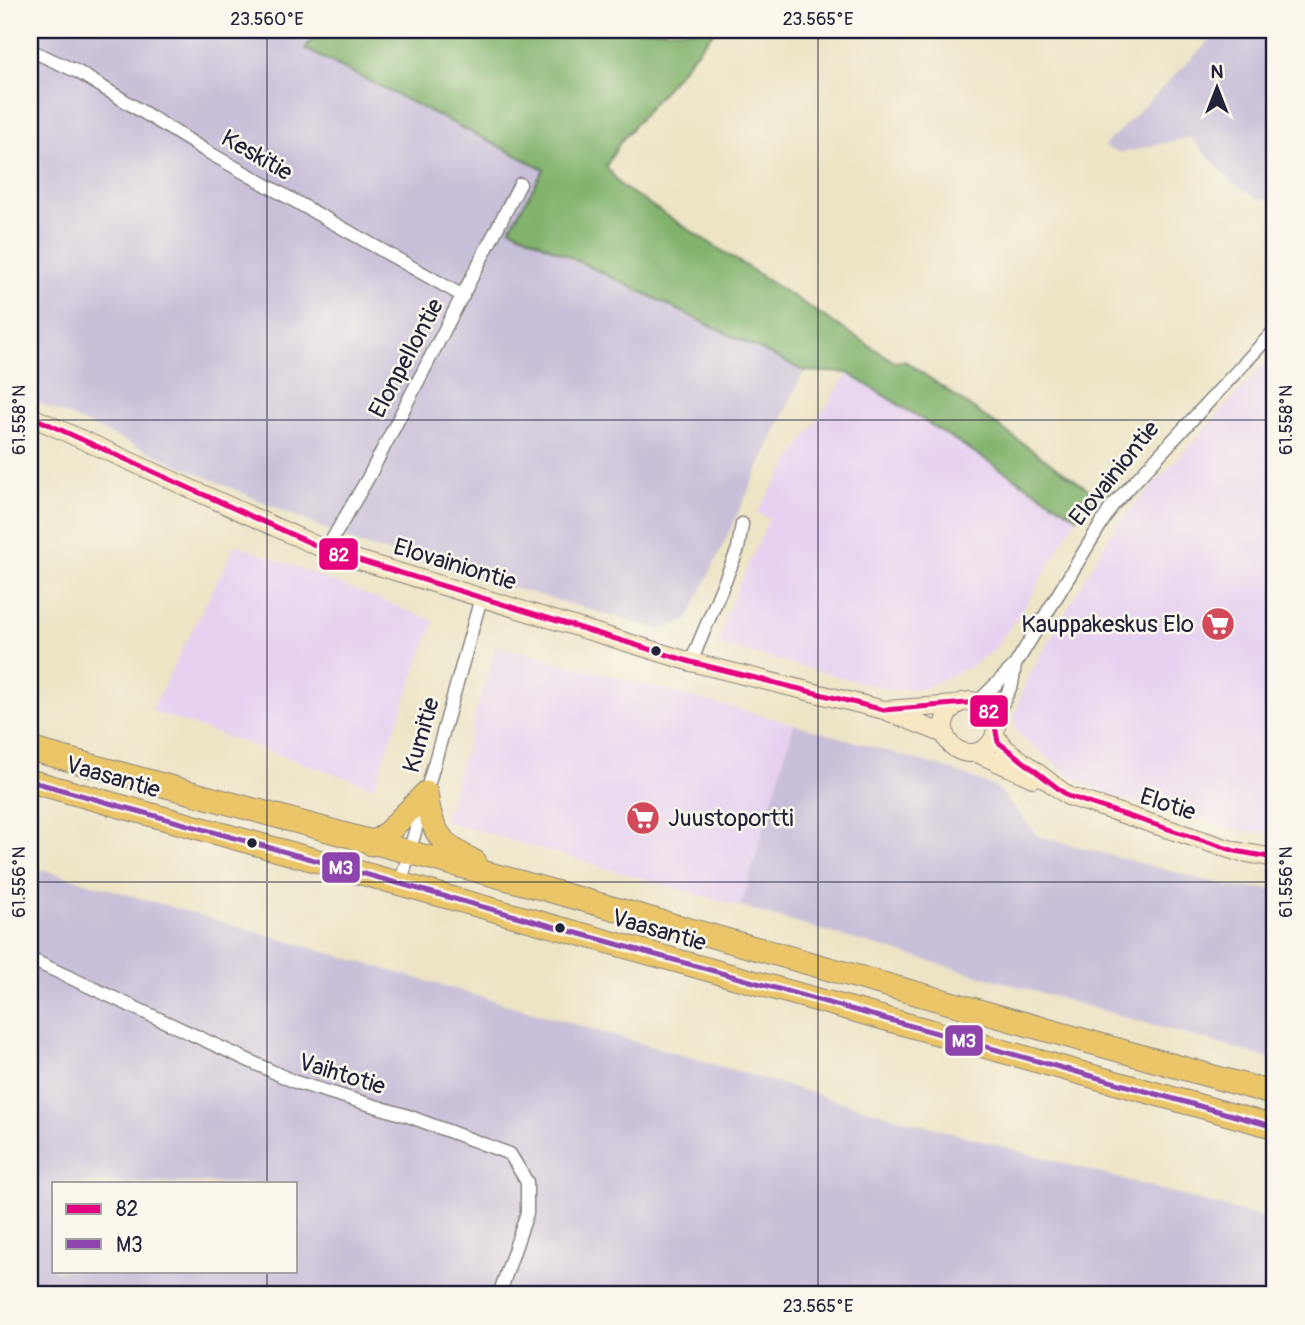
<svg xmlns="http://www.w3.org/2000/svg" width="1305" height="1325" viewBox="0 0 1305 1325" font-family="Pangolin,sans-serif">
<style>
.built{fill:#e6d2f0}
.industrial{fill:#c8bfd8;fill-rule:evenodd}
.forest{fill:#82b36d;stroke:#526a54;stroke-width:2}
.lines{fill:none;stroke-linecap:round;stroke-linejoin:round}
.street-casing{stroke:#878380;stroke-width:15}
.secondary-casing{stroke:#878380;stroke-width:20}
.highway-casing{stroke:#878380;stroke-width:25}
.street{stroke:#fff;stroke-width:12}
.secondary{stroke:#f7e8c3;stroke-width:18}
.highway{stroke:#eac669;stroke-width:23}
.bus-1-casing{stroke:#fbf7ec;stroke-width:10}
.bus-2-casing{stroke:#fbf7ec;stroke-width:10}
.bus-1{stroke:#e5007d;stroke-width:5}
.bus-2{stroke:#8e44ad;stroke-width:5}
.ticks{fill:none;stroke:#22223b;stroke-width:2;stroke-opacity:0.45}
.bus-dot{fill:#22223b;stroke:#fbf7ec;stroke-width:2.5}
.labels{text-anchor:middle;stroke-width:5;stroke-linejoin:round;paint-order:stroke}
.street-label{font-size:24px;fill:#22223b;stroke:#fbf7ec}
.poi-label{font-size:24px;fill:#22223b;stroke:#fbf7ec;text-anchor:end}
.line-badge{stroke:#fbf7ec;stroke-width:2.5}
.badge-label{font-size:19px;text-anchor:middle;font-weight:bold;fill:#fff}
.neatline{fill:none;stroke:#22223b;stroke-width:2.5}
.ticks-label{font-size:18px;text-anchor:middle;fill:#22223b}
</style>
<rect width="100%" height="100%" fill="#fbf7ec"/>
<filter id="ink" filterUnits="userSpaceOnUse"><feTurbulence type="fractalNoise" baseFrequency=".0143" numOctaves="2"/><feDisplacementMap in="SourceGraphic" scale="14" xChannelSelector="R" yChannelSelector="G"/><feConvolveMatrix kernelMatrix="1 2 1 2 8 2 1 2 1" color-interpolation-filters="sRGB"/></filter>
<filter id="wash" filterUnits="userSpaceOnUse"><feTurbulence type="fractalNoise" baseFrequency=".00686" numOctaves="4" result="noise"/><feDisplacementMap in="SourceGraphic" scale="28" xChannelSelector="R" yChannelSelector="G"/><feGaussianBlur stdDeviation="1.57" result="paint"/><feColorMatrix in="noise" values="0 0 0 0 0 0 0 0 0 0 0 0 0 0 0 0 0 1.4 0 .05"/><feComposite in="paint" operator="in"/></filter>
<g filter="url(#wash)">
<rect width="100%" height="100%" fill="#ece4c5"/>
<path class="built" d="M1275,352V831L1251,833L1118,798L1072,777L1017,732L1014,717L1025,683L1114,528Z
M848,373L1077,517L1030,598L995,649L971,666L921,689L890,690L719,645L726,614L769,519L757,512Z
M236,544L434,621L374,787L151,711Z
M496,645L794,724L741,907L444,821Z"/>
<path class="industrial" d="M30,30H319L305,49L545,169L511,228L804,371L688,620L662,630L356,543L30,399Z
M1220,30H1275V201L1256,198L1232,182L1190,137L1120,153L1104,146Z
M794,724L952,770L997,788L1038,836L1231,887L1275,889V1060L741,907Z
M30,866L895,1117L1275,1221V1295H30ZM54,1183H296V1271H54Z"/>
<path class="forest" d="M319,30H715L621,141L606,166L621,186L895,362L905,361L1098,496L1077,517L848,373L804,371L510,228L544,169L305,49Z"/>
</g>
<g filter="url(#ink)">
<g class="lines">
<g class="street-casing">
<path id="street" d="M30,50L78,72L206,151L463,296
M326,550L368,478L520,184
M691,662L738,549L742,524
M978,702L1015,665L1112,506L1275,330
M995,719L1012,684L1015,665
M400,885L481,598
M30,959L295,1082L408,1116L510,1154L527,1182V1213L499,1295"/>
</g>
<g class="secondary-casing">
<path id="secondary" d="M30,416L326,550L691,662L884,710L944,734
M944 727a26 26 0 1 1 52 0a26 26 0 1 1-52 0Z
M884,710L955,705
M995,736L1006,749L1068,796L1235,851L1275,858
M977,753L1033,778"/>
</g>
<g class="highway-casing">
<path id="highway" d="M30,749L523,883L1275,1094
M30,781L1275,1127
M426,793C431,831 440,845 475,862
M372,844L386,834L426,793"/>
</g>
<use href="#street" class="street"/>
<use href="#secondary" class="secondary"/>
<use href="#highway" class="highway"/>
<g class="bus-1-casing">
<path id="bus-1" d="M30,416L326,550L691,662L884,710L978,702L993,715L998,742L1068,796L1235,851L1275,858"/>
</g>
<g class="bus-2-casing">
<path id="bus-2" d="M30,781L1275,1127"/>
</g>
<use href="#bus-1" class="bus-1"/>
<use href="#bus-2" class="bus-2"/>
</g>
</g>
<path class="ticks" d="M267,30V1183M818,30V1295M30,420H1275M30,882H1275M267,1271V1295"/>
<defs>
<g id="supermarket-disc" transform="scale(1.75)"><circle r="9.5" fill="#d1495b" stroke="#fbf7ec"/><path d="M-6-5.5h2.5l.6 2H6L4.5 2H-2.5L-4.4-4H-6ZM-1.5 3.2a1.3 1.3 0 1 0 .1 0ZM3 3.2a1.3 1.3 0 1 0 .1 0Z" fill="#fff"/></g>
</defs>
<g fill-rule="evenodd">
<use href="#supermarket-disc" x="1218" y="624"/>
<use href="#supermarket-disc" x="643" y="818"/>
</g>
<g class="bus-dot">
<circle cx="656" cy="651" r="6"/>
<circle cx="252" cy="843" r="6"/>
<circle cx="560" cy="928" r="6"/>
</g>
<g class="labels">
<g class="street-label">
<text transform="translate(257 155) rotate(30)" y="8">Keskitie</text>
<text transform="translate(406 358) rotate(-62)" y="8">Elonpellontie</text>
<text transform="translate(1114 473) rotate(-51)" y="8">Elovainiontie</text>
<text transform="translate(455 564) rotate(17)" y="8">Elovainiontie</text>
<text transform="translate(421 735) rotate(-74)" y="8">Kumitie</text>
<text transform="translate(113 777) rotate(16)" y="8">Vaasantie</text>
<text transform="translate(1168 804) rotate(18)" y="8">Elotie</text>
<text transform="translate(659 930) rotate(16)" y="8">Vaasantie</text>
<text transform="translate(342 1074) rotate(17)" y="8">Vaihtotie</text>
</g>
<g class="poi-label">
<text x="1194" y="632">Kauppakeskus Elo</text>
<text x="668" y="826" text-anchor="start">Juustoportti</text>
</g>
</g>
<g class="line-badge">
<rect x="318" y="537" width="41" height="34" rx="7" fill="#e5007d"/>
<rect x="969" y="694" width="40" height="34" rx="7" fill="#e5007d"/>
<rect x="321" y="851" width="40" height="33" rx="7" fill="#8e44ad"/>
<rect x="944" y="1024" width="40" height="33" rx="7" fill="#8e44ad"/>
</g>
<g class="badge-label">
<text x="339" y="561">82</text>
<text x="989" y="718">82</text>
<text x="341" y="874">M3</text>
<text x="964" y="1047">M3</text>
</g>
<rect width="1305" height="1325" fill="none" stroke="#fbf7ec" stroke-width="77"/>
<rect x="52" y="1182" width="245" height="91" fill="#fbf7ec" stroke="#a4a2a5" stroke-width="2"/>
<rect x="66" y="1204" width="35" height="10" fill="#e5007d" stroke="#a4a2a5" stroke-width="2"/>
<text x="116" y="1216" font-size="21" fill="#22223b">82</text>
<rect x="66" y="1239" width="35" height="10" fill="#8e44ad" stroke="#a4a2a5" stroke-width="2"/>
<text x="116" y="1252" font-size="21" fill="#22223b">M3</text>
<g transform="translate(1217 88)" stroke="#fbf7ec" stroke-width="5" paint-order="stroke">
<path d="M0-5L12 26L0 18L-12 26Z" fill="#22223b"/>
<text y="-10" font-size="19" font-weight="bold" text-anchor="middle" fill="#22223b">N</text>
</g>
<rect x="38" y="38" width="1228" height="1248" class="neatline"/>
<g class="ticks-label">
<text x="267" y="25">23.560°E</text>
<text x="818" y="25">23.565°E</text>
<text transform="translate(19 420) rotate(-90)" y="6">61.558°N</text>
<text transform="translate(1286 420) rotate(-90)" y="6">61.558°N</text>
<text transform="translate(19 882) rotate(-90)" y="6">61.556°N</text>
<text transform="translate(1286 882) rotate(-90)" y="6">61.556°N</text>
<text x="818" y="1312">23.565°E</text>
</g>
</svg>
